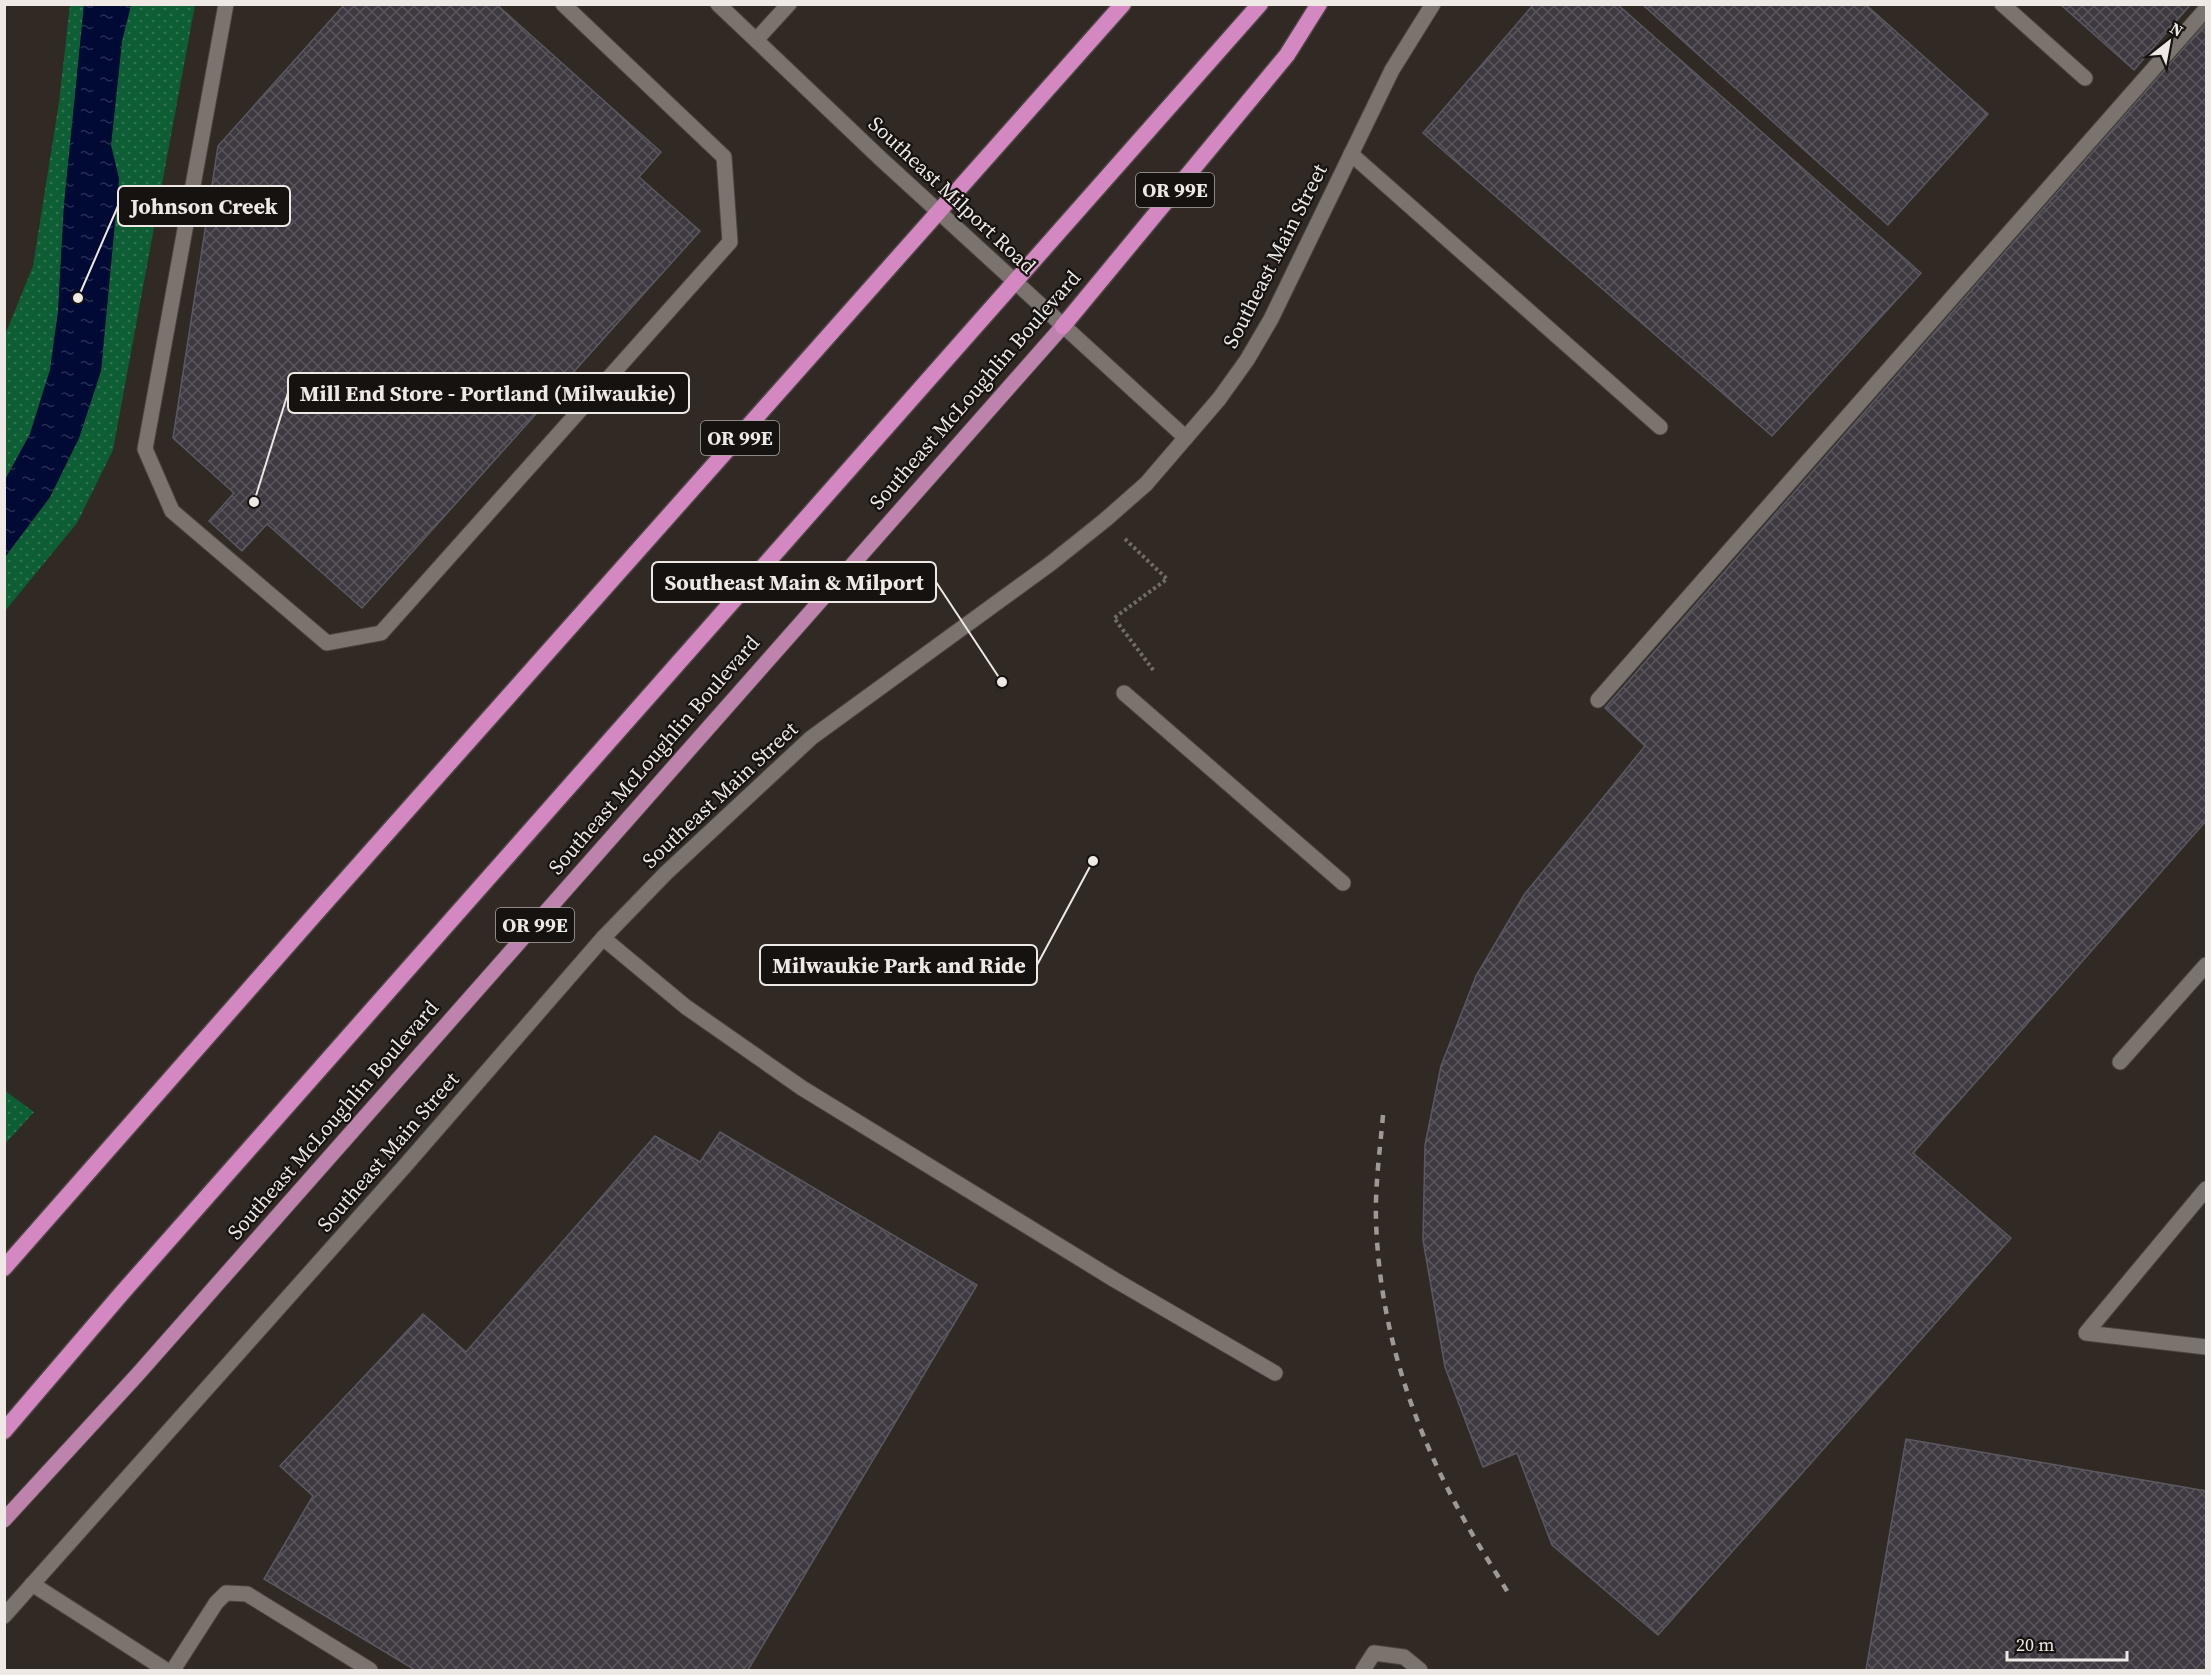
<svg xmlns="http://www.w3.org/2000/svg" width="2211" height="1675" viewBox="0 0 2211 1675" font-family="'Source Serif 4',serif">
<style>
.grass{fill:url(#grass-dots)}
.water{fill:url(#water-ripples)}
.building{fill:url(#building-cross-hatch);stroke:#5c5860;stroke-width:1.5}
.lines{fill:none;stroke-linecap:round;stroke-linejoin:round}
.service-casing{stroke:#4b4541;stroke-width:17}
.minor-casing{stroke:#4b4541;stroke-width:17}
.tertiary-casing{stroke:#4b4541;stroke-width:17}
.primary-casing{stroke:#4b4541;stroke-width:17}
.trunk-casing{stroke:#4b4541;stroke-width:19}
.path{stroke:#726c67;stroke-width:4;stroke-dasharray:3 3;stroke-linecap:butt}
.service{stroke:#7b736d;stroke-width:15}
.minor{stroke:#7b736d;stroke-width:15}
.tertiary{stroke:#7b736d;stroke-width:15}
.primary{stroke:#bd83ac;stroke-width:15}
.trunk{stroke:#d388c1;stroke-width:16}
.rail{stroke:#9f9995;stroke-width:4.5;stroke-dasharray:8 8;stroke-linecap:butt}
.labels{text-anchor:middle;stroke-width:4.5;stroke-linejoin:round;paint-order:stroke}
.shield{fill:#151210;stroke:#ada8a5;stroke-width:1.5}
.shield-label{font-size:20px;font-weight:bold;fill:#eee9e5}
.street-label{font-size:21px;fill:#eee9e5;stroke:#151210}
.leader{fill:none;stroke:#eee9e5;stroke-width:2}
.callout-dot{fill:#eee9e5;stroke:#151210;stroke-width:2}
.callout{fill:#151210;stroke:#eee9e5;stroke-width:2}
.callout-label{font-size:22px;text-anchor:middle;font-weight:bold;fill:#eee9e5}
</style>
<defs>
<pattern id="grass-dots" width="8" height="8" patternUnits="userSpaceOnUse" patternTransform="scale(1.5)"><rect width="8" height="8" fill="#0d5e34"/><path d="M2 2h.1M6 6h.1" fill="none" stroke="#317551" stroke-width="1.8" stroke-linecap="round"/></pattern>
<pattern id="water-ripples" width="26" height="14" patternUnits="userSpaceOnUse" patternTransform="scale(1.5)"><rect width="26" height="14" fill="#000a35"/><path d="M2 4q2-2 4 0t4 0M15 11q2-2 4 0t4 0" fill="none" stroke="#262e52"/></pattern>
<pattern id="building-cross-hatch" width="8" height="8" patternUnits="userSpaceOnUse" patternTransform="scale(1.5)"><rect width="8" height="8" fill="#3e3941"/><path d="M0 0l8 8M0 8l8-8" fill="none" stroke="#5a565c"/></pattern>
</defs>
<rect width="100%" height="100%" fill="#302924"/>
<path class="grass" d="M70,5H84L64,205L58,312L50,370L30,434L5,480V335L33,266L59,102Z
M131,5H195L113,450L77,523L5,611V557L50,497L79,438L101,371L119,179L111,145L122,41Z
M4,1090L34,1112L5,1144H4Z"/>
<path class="water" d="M84,5H131L122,41L111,145L119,179L101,371L79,438L50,497L5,557V480L30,434L50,370L58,312L64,205Z"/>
<path class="building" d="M345,4H496L661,152L639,177L700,231L362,608L267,524L242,551L209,521L234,493L173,438L218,146Z
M1534,4H1617L1921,273L1772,436L1423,133Z
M1642,4H1865L1988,114L1888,225Z
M2060,4H2191L2134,70Z
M2206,23V821L1913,1153L2011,1238L1658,1635L1552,1545L1517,1453L1483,1467L1445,1367L1423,1240L1425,1145L1441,1066L1476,976L1524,895L1645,746L1605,708Z
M720,1132L977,1285L748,1670H415L264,1579L313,1496L280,1466L423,1314L466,1352L655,1136L700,1162Z
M1906,1439L2206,1491V1670H1866Z"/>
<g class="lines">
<g class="service-casing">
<path id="service" d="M226,4L145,449L172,511L327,643L381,633L730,242L724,157L563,4
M2002,4L2085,78
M1351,154L1660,427
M1124,693L1343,883
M1598,700L2206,9
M603,938L686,1007L802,1088L1115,1280L1275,1373
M2206,1189L2086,1333L2206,1347
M173,1670L216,1603L226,1593L247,1594L370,1670
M1363,1670L1374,1653L1404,1657L1420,1670"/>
</g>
<g class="minor-casing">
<path id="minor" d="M2120,1062L2206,965
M32,1584L166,1670"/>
</g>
<g class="tertiary-casing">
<path id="tertiary" d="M718,4L881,159L1186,438
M756,40L789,4
M4,1616L404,1167L603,938L666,873L811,738L1050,564L1105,520L1146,484L1219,399L1247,360L1271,319L1392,70L1433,4"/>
</g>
<g class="primary-casing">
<path id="primary" d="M4,1520L138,1374L1063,326"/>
</g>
<g class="trunk-casing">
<path id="trunk" d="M1063,326L1287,55L1319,4
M4,1268L317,912L1123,4
M4,1431L122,1293L1260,4"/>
</g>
<path class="path" d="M1125,539L1167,579L1114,618L1154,671"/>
<use href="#service" class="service"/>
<use href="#minor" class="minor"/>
<use href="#tertiary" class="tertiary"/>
<use href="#primary" class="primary"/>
<use href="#trunk" class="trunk"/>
<path class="rail" d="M1383,1115C1380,1150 1375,1185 1376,1220C1379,1324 1411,1423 1461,1514C1476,1542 1494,1569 1510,1596"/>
</g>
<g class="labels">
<g class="shield">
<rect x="1136" y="173" width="78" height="34" rx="4.5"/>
<rect x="701" y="421" width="78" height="34" rx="4.5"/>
<rect x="496" y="908" width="78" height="34" rx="4.5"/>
</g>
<g class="shield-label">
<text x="1175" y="197">OR 99E</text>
<text x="740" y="445">OR 99E</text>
<text x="535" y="932">OR 99E</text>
</g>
<g class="street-label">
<text transform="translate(952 195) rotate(43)" y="7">Southeast Milport Road</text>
<text transform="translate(1275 256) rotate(-63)" y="7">Southeast Main Street</text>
<text transform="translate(975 390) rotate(-49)" y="7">Southeast McLoughlin Boulevard</text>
<text transform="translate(654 755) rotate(-49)" y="7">Southeast McLoughlin Boulevard</text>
<text transform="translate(720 795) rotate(-43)" y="7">Southeast Main Street</text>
<text transform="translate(333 1120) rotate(-49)" y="7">Southeast McLoughlin Boulevard</text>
<text transform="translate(388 1152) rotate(-49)" y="7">Southeast Main Street</text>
</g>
</g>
<path class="leader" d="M78 298L118 206M254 502L288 393M1002 682L936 582M1093 861L1037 965"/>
<g class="callout-dot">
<circle cx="78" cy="298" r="6"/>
<circle cx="254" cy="502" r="6"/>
<circle cx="1002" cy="682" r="6"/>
<circle cx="1093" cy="861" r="6"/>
</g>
<g class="callout">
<rect x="118" y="186" width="172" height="40" rx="6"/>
<rect x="288" y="373" width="401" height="40" rx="6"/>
<rect x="652" y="562" width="284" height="40" rx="6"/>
<rect x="760" y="945" width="277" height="40" rx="6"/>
</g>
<g class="callout-label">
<text x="204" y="214">Johnson Creek</text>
<text x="488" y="401">Mill End Store - Portland (Milwaukie)</text>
<text x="794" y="590">Southeast Main &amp; Milport</text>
<text x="899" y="973">Milwaukie Park and Ride</text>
</g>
<rect width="2211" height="1675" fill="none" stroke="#eee9e5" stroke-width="12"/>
<g transform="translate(2169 42) rotate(31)" stroke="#151210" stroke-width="4.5" paint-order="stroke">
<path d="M0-4.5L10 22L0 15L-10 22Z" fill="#eee9e5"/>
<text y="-9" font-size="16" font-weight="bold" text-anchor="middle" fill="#eee9e5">N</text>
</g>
<path d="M2007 1651v9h120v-9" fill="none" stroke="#eee9e5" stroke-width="3"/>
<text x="2016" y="1651" font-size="18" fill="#eee9e5" stroke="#151210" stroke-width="4.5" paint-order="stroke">20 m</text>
</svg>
